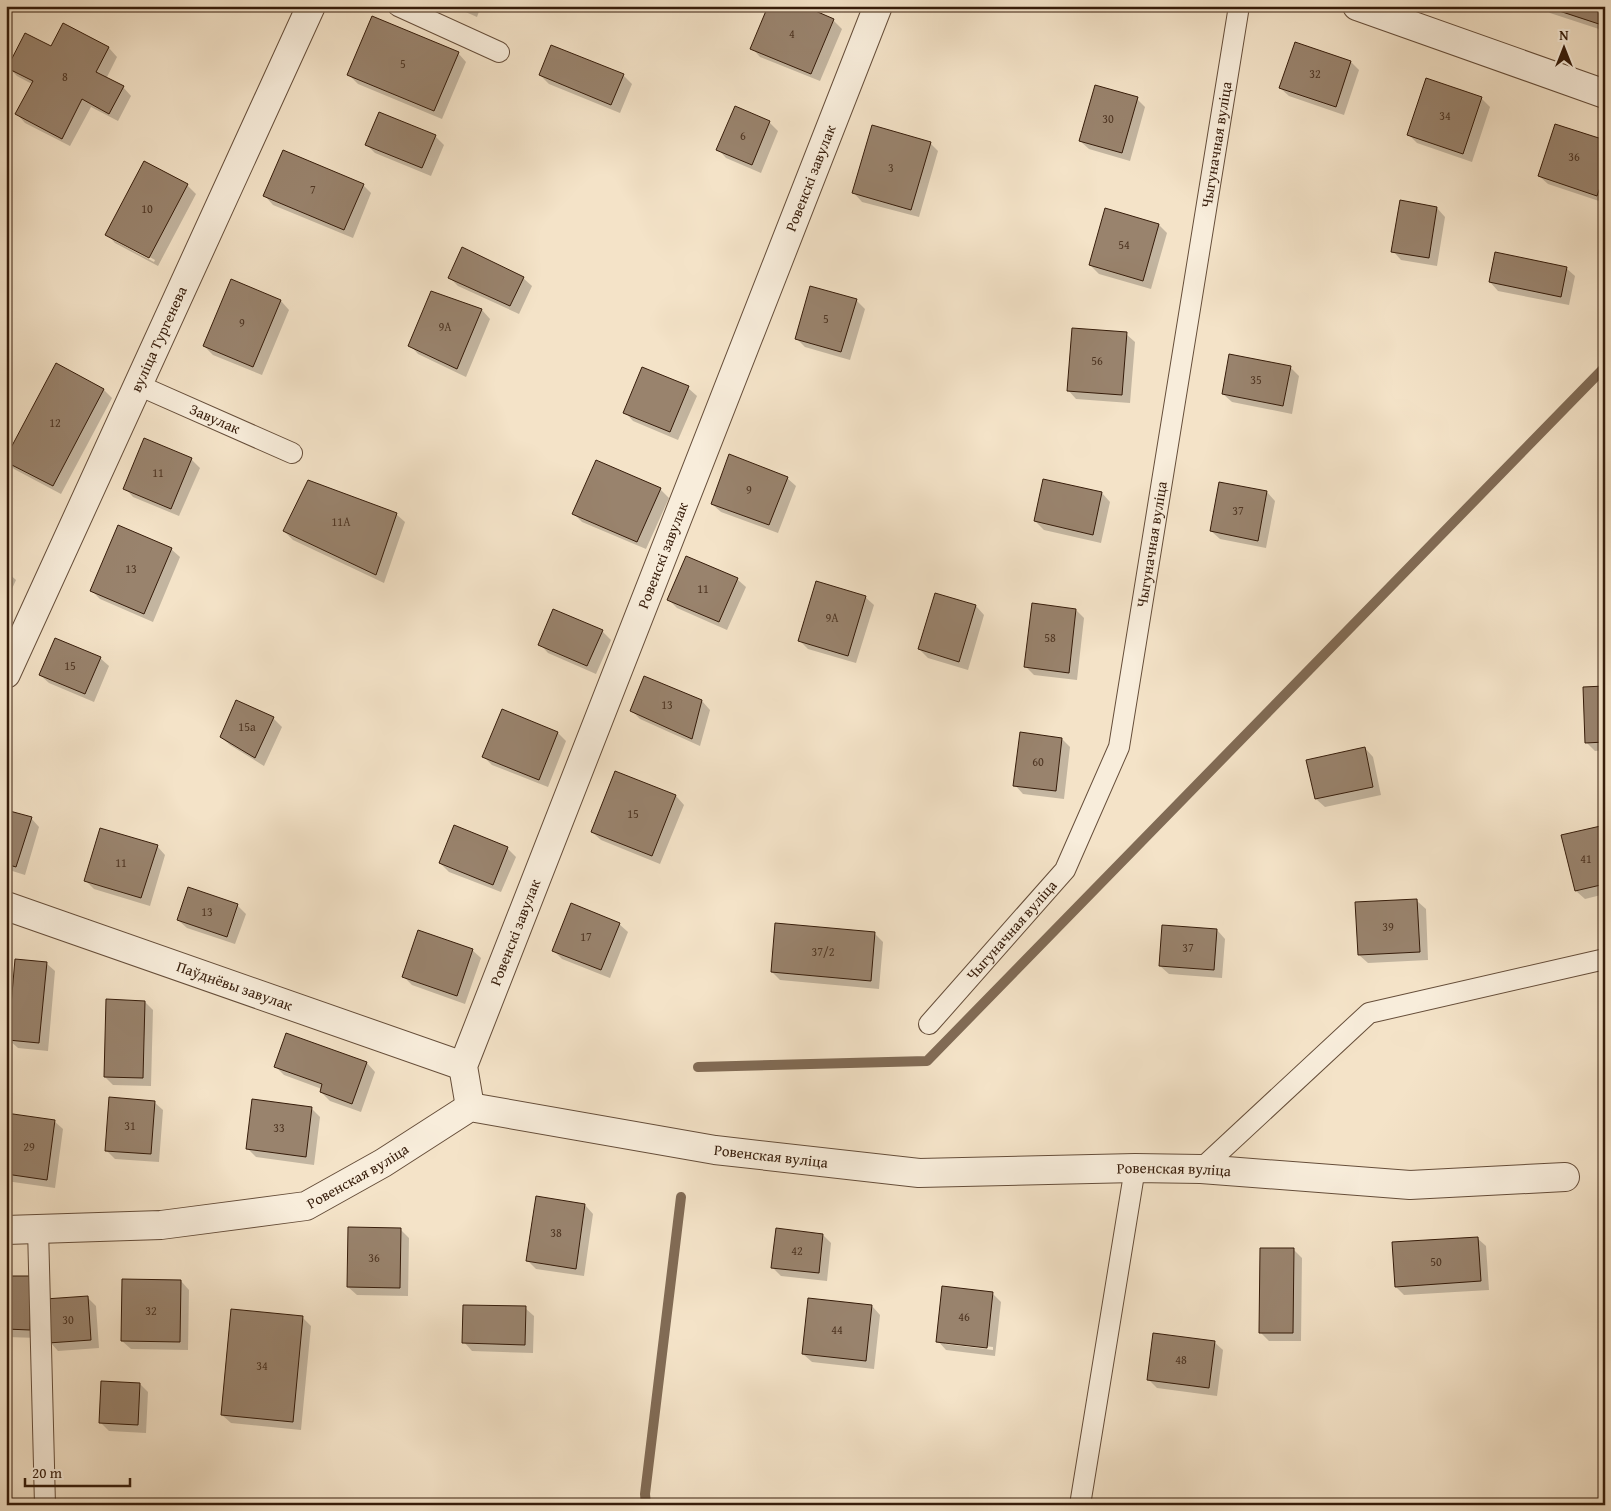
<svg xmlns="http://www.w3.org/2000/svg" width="1611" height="1511" viewBox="0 0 1611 1511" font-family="'Gentium Book Plus',serif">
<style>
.shadow{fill:#0003;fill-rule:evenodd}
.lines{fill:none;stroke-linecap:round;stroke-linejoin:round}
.stream{stroke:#816b55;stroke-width:10}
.building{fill:#99836d;stroke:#361c0a}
.service-casing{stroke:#664e3a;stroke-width:22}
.minor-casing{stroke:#664e3a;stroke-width:30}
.service{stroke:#f8eddb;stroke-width:20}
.minor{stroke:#f8eddb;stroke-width:28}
.labels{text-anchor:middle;stroke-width:4;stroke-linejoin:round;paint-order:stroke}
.number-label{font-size:12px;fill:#4f3623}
.street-label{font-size:15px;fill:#361c0a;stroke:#f8eddb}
</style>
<rect width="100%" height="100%" fill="#f4e3c8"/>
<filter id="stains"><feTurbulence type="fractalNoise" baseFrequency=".004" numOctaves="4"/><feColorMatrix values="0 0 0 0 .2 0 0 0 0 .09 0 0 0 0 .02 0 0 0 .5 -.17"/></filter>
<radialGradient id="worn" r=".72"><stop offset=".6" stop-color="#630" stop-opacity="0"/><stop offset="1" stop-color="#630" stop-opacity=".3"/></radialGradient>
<path class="shadow" d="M265,6H277L274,11Z
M452,6H481L477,17Z
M1543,6H1605V31L1550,13Z
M833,20L842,29L820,81L760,57L752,48Z
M63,25L109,48L117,57L106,79L123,87L131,96L118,121L91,107L70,146L25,123L17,114L32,84L17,76L9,68L51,48Z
M1295,43L1351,62L1359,70L1344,115L1289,96L1280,88Z
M458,53L466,62L442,119L358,84L349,75Z
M540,75H623L632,84L620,113L549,84Z
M1427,80L1482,99L1490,107L1472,162L1417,143L1409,135Z
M1137,99L1145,107L1130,161L1089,149L1080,141Z
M736,108L769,122L778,131L761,173L726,158L718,149Z
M435,136L444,145L431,176L375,153L366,144Z
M1605,142V203L1548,184L1539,176Z
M930,143L938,151L919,217L862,202L854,193Z
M187,185L196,194L158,266L115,243L107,234ZM115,238L155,260L154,262L115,241Z
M363,185L371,193L353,238L273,205L265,196Z
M1401,202L1437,208L1445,217L1437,266L1401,260L1393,251Z
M1159,225L1167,233L1151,289L1099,274L1090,265Z
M1566,268L1575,276L1569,305L1498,291L1490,282Z
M449,277L523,278L532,286L519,314L458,286Z
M231,281L281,301L289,310L262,375L213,355L204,346Z
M432,292L482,310L490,319L466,377L418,354L410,345Z
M856,300L865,309L850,360L805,347L796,338Z
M1126,334L1135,342L1130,403L1076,399L1068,390Z
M56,365L104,390L112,398L61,494L14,469L6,461Z
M1290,367L1299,376L1292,414L1232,402L1223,394Z
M688,388L697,396L678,440L633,421L625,412Z
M191,459L200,468L179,516L133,497L125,488Z
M787,478L796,486L778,533L721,512L712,504Z
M660,489L669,498L646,549L582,522L574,514Z
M1267,492L1275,501L1266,548L1220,539L1211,531Z
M1102,493L1110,502L1101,543L1044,530L1035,521Z
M396,514L405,522L384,583L293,540L284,531Z
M171,549L180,557L153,622L100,599L92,591Z
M6,571L16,580L6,602Z
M737,579L746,587L727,630L677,608L669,600Z
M865,597L874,605L856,663L808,649L799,640Z
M976,606L984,615L968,670L928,658L919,649Z
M1076,610L1084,618L1077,680L1034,675L1026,667Z
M602,631L611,640L596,674L548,653L540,644Z
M100,658L109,666L94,702L49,683L40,675Z
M1605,687V750L1595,751L1586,742Z
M702,701L710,710L700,746L640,719L632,711Z
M502,711L558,733L566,741L548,787L492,765L484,757Z
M273,718L282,727L264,766L230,745L221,737Z
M1062,739L1070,747L1064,799L1023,794L1015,785Z
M1365,748L1373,757L1381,795L1325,807L1316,799Z
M616,772L676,796L684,805L660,864L601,840L592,832Z
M6,811L31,818L39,827L25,875L6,869Z
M1605,826V894L1585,899L1576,891Z
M157,846L165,855L150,906L94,889L85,880Z
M507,848L516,857L501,892L449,872L440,863Z
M1417,901L1426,909L1428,960L1368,963L1359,955Z
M237,905L246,914L235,944L187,928L178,920Z
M619,924L628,932L610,978L562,959L554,951Z
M1217,930L1225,939L1222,978L1169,974L1160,966Z
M875,934L883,942L879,989L780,980L772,972Z
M472,950L481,958L465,1004L412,985L404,977Z
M46,963L55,971L48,1051L18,1048L9,1040Z
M145,1002L153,1010L151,1086L113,1085L105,1077Z
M286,1035L367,1063L375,1072L361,1112L330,1101L321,1092L322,1089L284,1075L275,1066Z
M253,1101L312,1109L320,1117L314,1165L256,1157L247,1148Z
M154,1102L163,1110L159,1162L115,1159L106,1150Z
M6,1115L54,1121L63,1129L55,1188L6,1181Z
M585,1205L593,1214L584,1276L536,1269L528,1261Z
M400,1229L409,1238L408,1296L357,1295L348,1287Z
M823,1235L831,1243L827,1281L781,1276L773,1268Z
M1477,1238L1486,1246L1489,1290L1404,1295L1396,1287Z
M1293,1249L1302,1258L1301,1341H1269L1260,1332Z
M6,1277H31L39,1338L6,1337Z
M181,1281L189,1290L188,1350L131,1349L122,1341Z
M992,1293L1001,1302L995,1356L946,1350L938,1341ZM945,1342L993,1347V1350L945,1344Z
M87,1297L96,1306L99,1348L58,1351L50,1342Z
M872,1306L880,1315L874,1369L812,1362L803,1354Z
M525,1308L534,1316L533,1353L472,1351L464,1342Z
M302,1317L311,1326L301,1430L231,1423L222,1415Z
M1214,1342L1223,1350L1217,1396L1157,1388L1148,1379Z
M140,1384L148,1392L146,1433L109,1431L101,1423Z"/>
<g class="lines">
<path class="stream" d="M698,1067L927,1061L1605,367
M646,1505L645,1494L681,1197"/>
</g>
<path class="building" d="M768,6H804L834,19L811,74L750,49Z
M1544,6H1605V26Z
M372,16L459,52L434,111L347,75Z
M63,23L109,47L96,72L124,86L109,114L82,99L62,139L15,114L33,81L7,68L25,33L51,46Z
M1295,42L1351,61L1336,107L1279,88Z
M551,45L624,74L611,105L539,75Z
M1426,78L1482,97L1463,154L1407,135Z
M1095,85L1138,97L1122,153L1079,141Z
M735,106L770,121L752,165L716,150Z
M379,112L436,135L422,168L365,145Z
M1555,124L1605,140V173L1597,196L1538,176Z
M872,125L931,142L911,210L852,193Z
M283,150L364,184L344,230L263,196Z
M144,161L188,184L149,258L105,235Z
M1400,200L1437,207L1429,258L1391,252Z
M1105,208L1159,224L1143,281L1089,265Z
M462,247L524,277L510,306L448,278Z
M1495,252L1567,267L1561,297L1489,282Z
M231,279L281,300L253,367L203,346Z
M810,286L857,299L841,352L795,339Z
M431,291L482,309L457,369L408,346Z
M1072,328L1127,332L1122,395L1067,391Z
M1229,354L1291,366L1283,406L1222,394Z
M56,363L104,389L53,486L6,462V457Z
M642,367L689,386L670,432L623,413Z
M144,438L192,458L171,509L123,489Z
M729,454L788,477L769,525L711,504Z
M596,460L661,488L637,542L572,514Z
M1043,479L1102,492L1093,535L1034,521Z
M308,480L397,513L376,575L283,531Z
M1219,482L1267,491L1258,541L1210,531Z
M118,525L172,548L144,614L90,591Z
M686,556L738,578L719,622L667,600Z
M816,581L866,596L848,656L798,641Z
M935,593L976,605L959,662L918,649Z
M1032,603L1076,609L1069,673L1024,667Z
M553,609L603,630L587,666L538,645Z
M55,638L101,657L85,694L39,675Z
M644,676L702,700L692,739L630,711Z
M1605,686V742L1585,743L1583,687Z
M236,700L274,717L255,758L220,737Z
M502,709L558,732L539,780L482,757Z
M1020,732L1062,738L1056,791L1013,786Z
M1365,747L1373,787L1315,799L1306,760Z
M615,771L676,795L652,856L591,832Z
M6,810L32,817L16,867L6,864Z
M454,825L508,847L493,885L439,863Z
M1605,825V884L1575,891L1561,835Z
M100,828L158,845L141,898L84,881Z
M188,887L238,904L227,937L177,920Z
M1417,899L1420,952L1358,955L1355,902Z
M571,903L620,923L601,970L552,951Z
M775,923L875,932L871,981L771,972Z
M1162,925L1217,929L1214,970L1159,966Z
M418,930L473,949L457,996L402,977Z
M15,959L47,962L39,1043L8,1040Z
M106,999L145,1001L143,1078L104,1077Z
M286,1033L367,1062L352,1104L320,1092L322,1084L274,1067Z
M109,1097L155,1101L151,1154L105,1151Z
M252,1099L312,1107L306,1157L246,1149Z
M6,1113L55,1120L47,1180L6,1174Z
M536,1196L585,1204L576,1269L526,1261Z
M348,1227L401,1228L400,1288L347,1287Z
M776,1228L823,1234L819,1273L771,1268Z
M1478,1237L1481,1281L1395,1287L1392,1242Z
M1260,1248H1294L1293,1333H1259Z
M6,1276H31L30,1330L6,1329Z
M122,1279L181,1280L180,1342L121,1341Z
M942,1286L993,1292L987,1348L936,1342Z
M88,1296L91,1340L48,1343L45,1299Z
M808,1298L872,1305L866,1361L802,1354Z
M463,1305L526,1306L525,1345L462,1343Z
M231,1309L303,1316L293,1422L221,1415Z
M1153,1333L1215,1341L1209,1388L1147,1380Z
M101,1381L140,1383L138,1425L99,1423Z"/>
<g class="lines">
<g class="service-casing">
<g id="service">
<path d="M398,6L499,52"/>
<path id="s1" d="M138,385L292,453"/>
<path id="s2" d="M929,1024L1065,870L1119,747L1239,6"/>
<path d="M1201,1169L1369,1013L1605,959"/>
<path d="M38,1228L45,1505"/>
<path d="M1080,1505L1135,1168"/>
</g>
</g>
<g class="minor-casing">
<g id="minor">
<path d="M1357,6L1605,94"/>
<path id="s3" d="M6,674L311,6"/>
<path id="s4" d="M6,906L463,1066"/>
<path id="s5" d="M470,1107L463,1066L878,6"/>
<path id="s6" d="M6,1230L161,1225L306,1206L383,1163L470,1107L715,1150L919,1173L1135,1168L1201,1169L1410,1185L1565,1177"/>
</g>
</g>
<use href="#service" class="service"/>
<use href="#minor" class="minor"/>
</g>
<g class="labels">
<g class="number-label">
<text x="792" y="38">4</text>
<text x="403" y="68">5</text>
<text x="1315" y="78">32</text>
<text x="65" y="81">8</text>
<text x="1445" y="120">34</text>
<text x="1108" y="123">30</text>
<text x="743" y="140">6</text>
<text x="1574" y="161">36</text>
<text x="891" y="172">3</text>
<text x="313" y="194">7</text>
<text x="147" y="213">10</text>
<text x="1124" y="249">54</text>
<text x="826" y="323">5</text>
<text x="242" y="327">9</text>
<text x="445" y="331">9А</text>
<text x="1097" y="365">56</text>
<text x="1256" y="384">35</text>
<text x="55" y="427">12</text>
<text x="158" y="477">11</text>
<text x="749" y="494">9</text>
<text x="1238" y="515">37</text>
<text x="341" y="526">11А</text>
<text x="131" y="573">13</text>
<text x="703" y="593">11</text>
<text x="832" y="622">9А</text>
<text x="1050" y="642">58</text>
<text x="70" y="670">15</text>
<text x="667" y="709">13</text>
<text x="247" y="731">15а</text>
<text x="1038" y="766">60</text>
<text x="633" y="818">15</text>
<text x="1586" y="863">41</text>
<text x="121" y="867">11</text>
<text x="207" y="916">13</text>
<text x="1388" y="931">39</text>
<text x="586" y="941">17</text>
<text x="1188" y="952">37</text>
<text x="823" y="956">37/2</text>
<text x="130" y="1130">31</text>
<text x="279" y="1132">33</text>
<text x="29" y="1151">29</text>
<text x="556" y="1237">38</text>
<text x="797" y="1255">42</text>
<text x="374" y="1262">36</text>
<text x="1436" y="1266">50</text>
<text x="151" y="1315">32</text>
<text x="964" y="1321">46</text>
<text x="68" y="1324">30</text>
<text x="837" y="1334">44</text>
<text x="1181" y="1364">48</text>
<text x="262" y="1370">34</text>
</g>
<g class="street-label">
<text dy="5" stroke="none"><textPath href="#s2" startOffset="950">Чыгуначная вуліца</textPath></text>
<text dy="5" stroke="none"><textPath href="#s5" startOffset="995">Ровенскі завулак</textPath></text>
<text dy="5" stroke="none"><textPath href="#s3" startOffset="368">вуліца Тургенева</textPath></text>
<text dy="5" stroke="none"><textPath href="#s1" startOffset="84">Завулак</textPath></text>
<text dy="5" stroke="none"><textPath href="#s2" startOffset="545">Чыгуначная вуліца</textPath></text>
<text dy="5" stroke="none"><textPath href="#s5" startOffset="590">Ровенскі завулак</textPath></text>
<text dy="5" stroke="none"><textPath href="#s2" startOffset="125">Чыгуначная вуліца</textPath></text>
<text dy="5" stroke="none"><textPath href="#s5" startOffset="185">Ровенскі завулак</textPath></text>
<text dy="5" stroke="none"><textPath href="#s4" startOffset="242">Паўднёвы завулак</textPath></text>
<text dy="5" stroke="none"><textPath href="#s6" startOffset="798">Ровенская вуліца</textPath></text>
<text dy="5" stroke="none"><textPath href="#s6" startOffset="1202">Ровенская вуліца</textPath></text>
<text dy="5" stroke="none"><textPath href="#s6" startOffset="361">Ровенская вуліца</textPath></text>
</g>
</g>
<rect width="1611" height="1511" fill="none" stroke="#f4e3c8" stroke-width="25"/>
<rect x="8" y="8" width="1596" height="1496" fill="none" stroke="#361c0a" stroke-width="2.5"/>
<rect x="12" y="12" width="1586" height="1486" fill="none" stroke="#361c0a"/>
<g transform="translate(1564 48)" stroke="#f8eddb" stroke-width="4" paint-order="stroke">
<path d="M0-4L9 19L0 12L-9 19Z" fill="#361c0a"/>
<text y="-8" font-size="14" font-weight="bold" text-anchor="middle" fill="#361c0a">N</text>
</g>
<path d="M25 1478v8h105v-8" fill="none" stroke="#361c0a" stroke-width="2.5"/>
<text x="32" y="1478" font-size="15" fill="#361c0a" stroke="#f8eddb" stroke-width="4" paint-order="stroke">20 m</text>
<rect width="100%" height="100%" filter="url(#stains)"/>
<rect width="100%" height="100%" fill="url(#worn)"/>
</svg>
